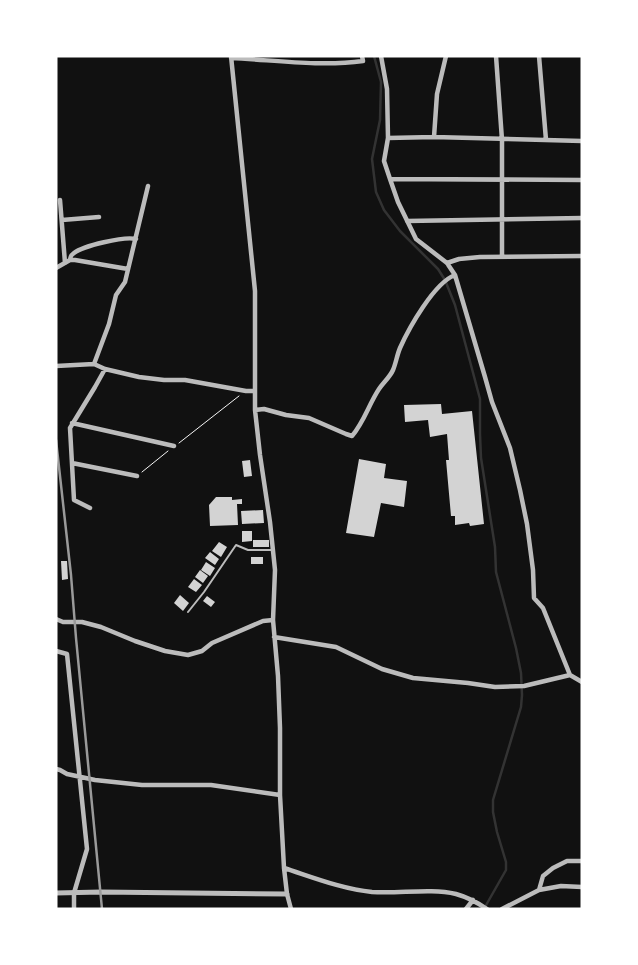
<svg xmlns="http://www.w3.org/2000/svg" width="638" height="965" viewBox="0 0 638 965" font-family="'Work Sans',sans-serif">
<style>
.lines{fill:none;stroke-linecap:round;stroke-linejoin:round}
.stream{stroke:#333;stroke-width:2.5}
.building{fill:#d3d3d3}
.path{stroke:#f5f5f5;stroke-width:1}
.service{stroke:#bcbcbc;stroke-width:2}
.minor{stroke:#bcbcbc;stroke-width:4.5}
.tertiary{stroke:#bcbcbc;stroke-width:5}
.rail{stroke:#9a9a9a;stroke-width:2.5}
</style>
<rect width="100%" height="100%" fill="#111"/>
<g class="lines">
<path class="stream" d="M374,56L381,82L380,120L372,159L376,192L384,210L400,231L438,269L445,280L455,305L480,399V434L481,458L495,547L496,572L516,648L521,673L522,695L521,707L493,800V812L497,832L506,862V870L485,907"/>
</g>
<path class="building" d="M441,404L442,414L472,411L484,524L470,526L469,523L455,525V516H451L446,460H449L447,434L430,437L428,420L405,422L404,405Z
M359,459L386,464L384,478L407,481L404,507L381,503L374,537L346,533Z
M250,460L252,476L244,477L242,461Z
M216,497H232V500L242,499V504H237L238,525L210,526L209,505Z
M263,510L264,523L242,524L241,511Z
M242,531H252V541L242,542Z
M253,540H269V547H253Z
M219,542L227,547L221,557L212,551Z
M210,552L219,559L215,565L205,558Z
M251,557H263V564H251Z
M61,561H67L68,579L62,580Z
M206,562L215,568L210,576L201,570Z
M200,570L208,576L203,583L195,577Z
M194,579L202,585L196,592L188,587Z
M180,595L189,603L183,611L174,603Z
M207,596L215,602L211,607L203,601Z"/>
<g class="lines">
<path class="path" d="M179,443L239,396
M142,472L168,451"/>
<path class="service" d="M188,612L204,592L236,545L248,550H273"/>
<path class="minor" d="M231,56L255,291V410L260,455L270,522L275,570L273,620L278,676L280,728V795L284,868L287,894L291,909
M381,56L387,89L388,138L384,161L390,179L398,202L416,239L447,263L455,275L485,377L492,402L510,448L520,490L527,524L533,570L534,598L543,608L570,675L582,682
M496,56L502,140V257
M539,56L546,140
M231,58C274,60 320,67 363,61L362,56
M434,137L437,94L446,56
M388,138L434,137L582,141
M390,179L582,180
M60,200L65,263
M62,220L99,217
M407,221L582,218
M70,260C71,256 70,256 74,253C83,246 124,236 136,239
M447,263L459,259L480,257L582,256
M56,268L70,260H75L128,269
M94,364L109,324L116,295L125,282L148,186
M56,366L94,364L105,369L139,377L164,380H185L246,391H254
M255,410L264,409L286,415L309,418L346,434L352,436C364,422 369,404 379,389C383,383 390,377 393,370C396,363 397,355 400,348C409,328 434,283 455,275
M72,423L174,446
M72,463L137,476
M90,508L74,500L70,428L95,387L105,369
M56,619L63,622H82L101,627L135,641L165,651L188,655L202,651L212,643L263,621L273,620
M274,637L336,647L382,669L413,678L468,683L495,687L524,686L570,675
M56,651L67,654L87,849L74,893V909
M56,769L60,770L67,774L95,780L142,785H211L280,795
M284,868C312,877 342,889 372,892C399,894 430,888 456,894C467,897 478,903 487,909
M539,890L543,876L553,868L567,861H582
M466,909L473,900
M502,909L539,890L561,886L582,887"/>
<path class="tertiary" d="M56,893L101,892L287,894"/>
<path class="rail" d="M56,440L71,575L76,638L102,909"/>
</g>
<rect width="638" height="965" fill="none" stroke="#ffffff" stroke-width="115"/>
</svg>
